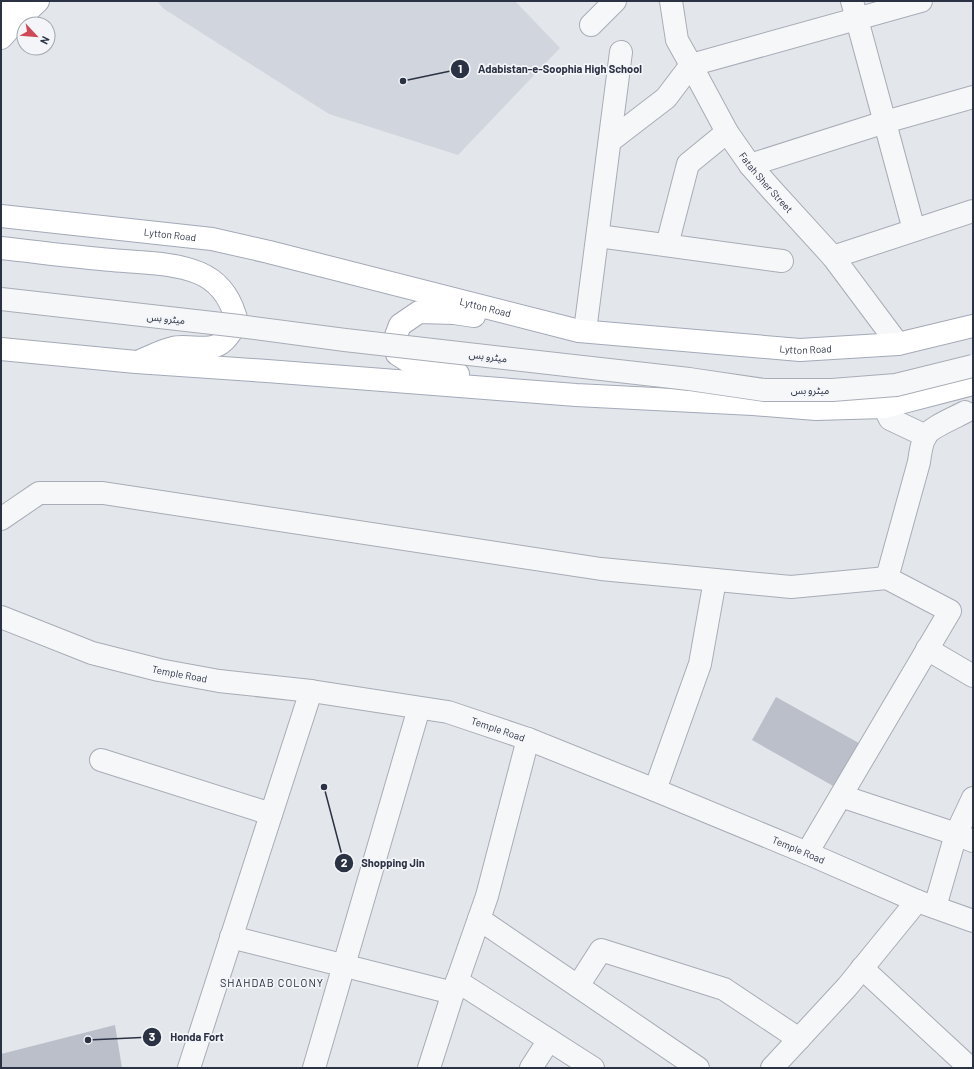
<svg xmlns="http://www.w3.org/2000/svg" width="974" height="1069" viewBox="0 0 974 1069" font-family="Barlow,'Noto Sans Arabic',sans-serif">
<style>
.built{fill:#d1d5dd}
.building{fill:#babfc9}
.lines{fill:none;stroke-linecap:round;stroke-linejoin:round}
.minor-casing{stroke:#a8acb6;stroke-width:24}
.major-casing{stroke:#a3a9b7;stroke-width:24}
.minor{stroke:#f6f7f9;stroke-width:22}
.major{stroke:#fff;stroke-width:22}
.minor-bridge-casing{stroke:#a8acb6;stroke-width:24;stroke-linecap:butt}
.minor-bridge{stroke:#f6f7f9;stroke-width:22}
.labels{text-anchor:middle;stroke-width:3.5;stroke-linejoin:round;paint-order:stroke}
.street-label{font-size:10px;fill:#2b3244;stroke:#f3f5f8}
.neighbourhood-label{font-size:11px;letter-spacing:1px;fill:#1d2335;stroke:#f3f5f8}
.leader{fill:none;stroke:#2b3244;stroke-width:1.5}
.callout-dot{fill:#2b3244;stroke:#f3f5f8;stroke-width:1.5}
.mark-label{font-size:12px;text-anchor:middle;font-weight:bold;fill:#fff}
.callout-label{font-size:11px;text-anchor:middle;font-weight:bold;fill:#2b3244;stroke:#f3f5f8;stroke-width:3.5;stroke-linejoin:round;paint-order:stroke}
</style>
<rect width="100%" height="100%" fill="#e3e6eb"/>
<path class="built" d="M157,1H515L560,48L458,155L329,114L164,9Z"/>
<path class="building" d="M776,697L866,747L842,791L752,740Z
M115,1025L122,1068H1V1054Z"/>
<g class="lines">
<g class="minor-casing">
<g id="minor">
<path id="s1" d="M671,1L677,40L691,65L727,132L750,165L771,189L833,257L898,344"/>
<path d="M852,1L914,230"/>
<path d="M591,25L615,1"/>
<path d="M610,141L666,98L691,65L921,1"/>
<path d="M750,165L885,122L973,97"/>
<path d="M598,236L782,261"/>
<path d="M667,245L688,164L727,132"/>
<path d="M833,257L973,211"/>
<path d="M585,331L621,52"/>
<path d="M884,407L890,419L926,436"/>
<path d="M1,519L39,493H103L601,569L791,587L887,578L950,611L807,853"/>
<path d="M887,578L919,462C920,454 921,445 925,437C929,428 956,417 965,412"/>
<path id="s2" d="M1,617L92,653L159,670L219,681L311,691L448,712L528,739L655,790L807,853L917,901L973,921"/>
<path d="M927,649L973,676"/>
<path d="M101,760L271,814"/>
<path d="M655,790L700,664L715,580"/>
<path d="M841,796L956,834L973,841"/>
<path d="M935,907L956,834L973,798"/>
<path d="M479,919L698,1068"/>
<path d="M231,937L453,993"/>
<path d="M862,968L970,1068"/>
<path d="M457,981L593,1068"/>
<path d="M578,986L601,950L724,989L799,1039"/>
<path d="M189,1068L311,691"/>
<path d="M314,1068L419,708"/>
<path d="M429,1068L453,993L487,896L528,739"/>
<path d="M531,1068L549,1040"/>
<path d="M772,1068L847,987L917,901"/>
</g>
</g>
<g class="major-casing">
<g id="major">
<path d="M1,13L14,1"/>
<path d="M1,38L11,27L38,1"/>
<path id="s3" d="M1,216L212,239L269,252L579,331L800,350L898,344L973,326"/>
<path d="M1,248C38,252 75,257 112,260C141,263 172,262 199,273C218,281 229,296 235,315C239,324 226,341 218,345C204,352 187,344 173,348C163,350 152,356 142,360"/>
<path d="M1,349L136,362L267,371L576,395L753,404L816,409L884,407L973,384"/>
<path d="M458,374L435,370L411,363L397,354L394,341L400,325L419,312L454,313L474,316"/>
</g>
</g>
<use href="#minor" class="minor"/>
<use href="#major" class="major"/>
<g class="minor-bridge-casing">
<path id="minor-bridge" d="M1,299L239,326L345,340L689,379L764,390H832L896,385L973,366"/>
</g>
<use href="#minor-bridge" class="minor-bridge"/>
</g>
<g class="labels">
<g class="street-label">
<text dy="4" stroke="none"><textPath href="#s1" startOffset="208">Fatah Sher Street</textPath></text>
<text dy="4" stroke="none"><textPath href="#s3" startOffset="170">Lytton Road</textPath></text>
<text dy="4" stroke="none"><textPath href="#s3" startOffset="494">Lytton Road</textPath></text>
<text transform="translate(166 318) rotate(6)" y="4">میٹرو بس</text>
<text dy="4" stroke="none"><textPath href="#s3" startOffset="818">Lytton Road</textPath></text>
<text transform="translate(488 356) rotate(7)" y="4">میٹرو بس</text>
<text x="810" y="394">میٹرو بس</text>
<text dy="4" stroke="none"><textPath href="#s2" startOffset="188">Temple Road</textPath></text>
<text dy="4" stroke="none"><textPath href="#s2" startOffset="512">Temple Road</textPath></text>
<text dy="4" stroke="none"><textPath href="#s2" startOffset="836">Temple Road</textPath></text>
</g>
<g class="neighbourhood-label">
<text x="272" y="987">SHAHDAB COLONY</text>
</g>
</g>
<path class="leader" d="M403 81L460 69M324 787L344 863M88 1040L152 1037"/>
<g class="callout-dot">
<circle cx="403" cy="81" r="4"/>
<circle cx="324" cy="787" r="4"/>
<circle cx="88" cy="1040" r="4"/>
<circle cx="460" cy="69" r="10"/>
<circle cx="344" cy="863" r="10"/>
<circle cx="152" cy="1037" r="10"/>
</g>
<g class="mark-label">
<text x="460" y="73">1</text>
<text x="344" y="867">2</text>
<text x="152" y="1041">3</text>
</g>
<g class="callout-label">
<text x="560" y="73">Adabistan-e-Soophia High School</text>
<text x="393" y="867">Shopping Jin</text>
<text x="197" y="1041">Honda Fort</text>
</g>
<rect width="974" height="1069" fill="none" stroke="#2b3244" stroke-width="4"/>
<g transform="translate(36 36) rotate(116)"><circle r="19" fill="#f3f5f8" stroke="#a3a7b0"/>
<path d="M0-3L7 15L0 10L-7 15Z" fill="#ce4a56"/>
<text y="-6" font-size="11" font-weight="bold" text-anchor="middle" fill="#2b3244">N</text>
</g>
</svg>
